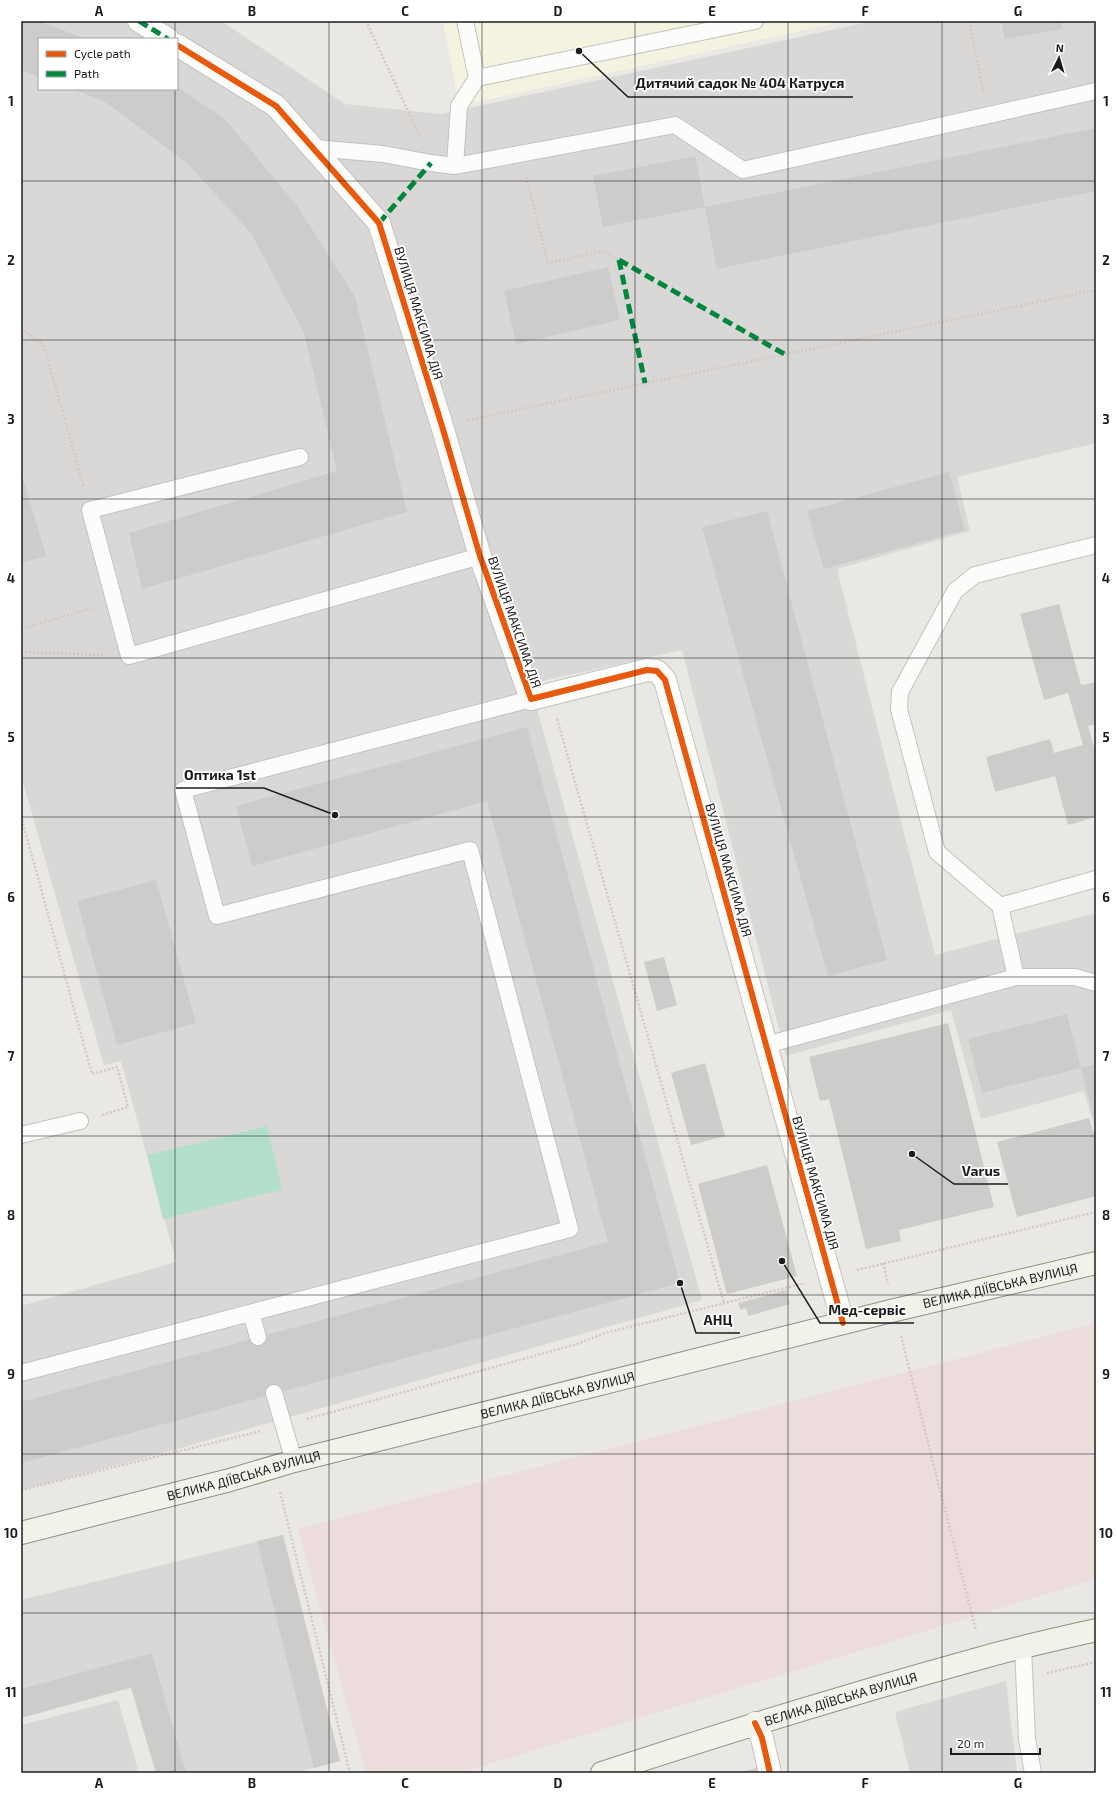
<svg xmlns="http://www.w3.org/2000/svg" width="1117" height="1794" viewBox="0 0 1117 1794" font-family="'Exo 2',sans-serif">
<style>
.residential{fill:#d9d8d6;fill-rule:evenodd}
.commercial{fill:#ecdcdb}
.education{fill:#f4f3e0}
.religious{fill:#d8d8d6}
.pitch{fill:#b2dfcc}
.building{fill:#ceccca}
.lines{fill:none;stroke-linecap:round;stroke-linejoin:round}
.service-casing{stroke:#c3c2c1;stroke-width:18}
.minor-casing{stroke:#c3c2c1;stroke-width:24}
.secondary-casing{stroke:#91927e;stroke-width:24}
.path{stroke:#d4c7c5;stroke-width:2.5;stroke-dasharray:2 2;stroke-linecap:butt}
.service{stroke:#fcfcfb;stroke-width:16}
.minor{stroke:#fcfcfb;stroke-width:22}
.secondary{stroke:#f2f1ea;stroke-width:22}
.quiet{stroke:#00873e;stroke-width:5;stroke-dasharray:10 5;stroke-linecap:butt}
.cycleway-casing{stroke:#fff;stroke-width:8}
.cycleway{stroke:#e8590c;stroke-width:6}
.grid{fill:none;stroke:#1c1c1c;stroke-width:1;stroke-opacity:0.55}
.labels{text-anchor:middle;stroke-width:3.5;stroke-linejoin:round;paint-order:stroke}
.street-label{font-size:13px;fill:#1c1c1c;stroke:#fff}
.leader{fill:none;stroke:#1c1c1c;stroke-width:1.5}
.callout-dot{fill:#1c1c1c;stroke:#fff;stroke-width:1.5}
.callout-label{font-size:14px;text-anchor:middle;font-weight:bold;fill:#1c1c1c;stroke:#fff;stroke-width:3.5;stroke-linejoin:round;paint-order:stroke}
.neatline{fill:none;stroke:#1c1c1c;stroke-width:1.5}
.grid-label{font-size:13px;text-anchor:middle;font-weight:bold;fill:#1c1c1c}
</style>
<rect width="100%" height="100%" fill="#eae8e5"/>
<path class="residential" d="M21,21H221L345,104L441,114L873,21H1096V443L957,477L970,531L837,569L935,955L1096,913V1122L1093,1123L1084,1091L981,1119L951,1010L786,1056L682,650L542,681L537,709L702,1300L170,1451L21,1490V1306L176,1262L121,1061L104,1065L21,775ZM39,39H177V89H39Z
M118,1700L139,1773H21V1725Z"/>
<path class="commercial" d="M1096,1323V1579L459,1773H366L298,1529Z"/>
<path class="education" d="M443,21H846L459,106Z"/>
<path class="religious" d="M156,694L181,789L42,826L21,748V730Z
M283,1535L340,1761L295,1773H156L131,1688L21,1718V1600Z
M1006,1681L1017,1773H910L895,1712Z"/>
<path class="pitch" d="M267,1126L282,1190L163,1219L147,1155Z"/>
<path class="building" d="M21,21H38L87,39H39V77L21,70Z
M1001,21H1061L1063,29L1005,39Z
M177,87L225,119L298,207L355,297L407,512L142,589L129,533L337,471L304,333L251,233L186,162L105,102L72,89H177Z
M1096,128V191L717,269L705,207Z
M695,156L705,207L603,227L593,176Z
M608,267L620,320L516,344L504,291Z
M21,472L46,556L21,563Z
M949,472L965,530L824,569L807,511Z
M767,511L887,960L828,976L702,527Z
M1059,604L1081,685L1096,682V724L1088,726L1096,754V817L1068,825L1055,776L995,792L986,757L1050,739L1054,753L1083,745L1068,693L1044,700L1020,614Z
M527,727L680,1283L21,1463V1402L608,1242L487,801L252,866L236,806Z
M156,880L196,1023L117,1045L77,901Z
M664,957L677,1005L657,1011L644,962Z
M1067,1014L1081,1068L982,1093L968,1039Z
M948,1023L994,1207L899,1230L901,1241L866,1249L829,1099L820,1101L809,1057Z
M705,1063L725,1136L691,1145L671,1073Z
M1096,1064V1115L1093,1116L1081,1068Z
M1089,1118L1094,1134L1096,1135V1196L1017,1217L997,1142Z
M767,1165L797,1276L727,1294L698,1184Z
M786,1290L790,1304L748,1316L746,1308L740,1310L738,1303Z
M283,1535L340,1761L314,1768L257,1541Z
M152,1653L186,1773H156L131,1687L21,1718V1689Z
M761,1767L762,1773H741V1772Z"/>
<g class="lines">
<g class="service-casing">
<path id="service" d="M477,78L755,21
M314,148L383,154L431,163L455,166L675,125L743,170L1096,91
M455,166L459,106L477,78L465,21
M300,457L90,510L129,656L480,556
M1096,545L975,575L955,591L900,692L899,709L937,852L1000,906L1096,879
M1000,906L1016,977
M766,1045L1016,977H1075L1096,983
M21,1135L80,1121
M251,1313L258,1337
M21,1373L570,1229L470,850L217,916L183,790L531,699
M274,1393L294,1461
M1023,1647L1027,1739L1033,1773"/>
</g>
<g class="minor-casing">
<path id="minor" d="M139,21L168,39
M177,45L276,106L379,223L442,426L480,556L531,699L647,670L657,671L665,680L843,1323
M755,1723L762,1738L770,1773"/>
</g>
<g class="secondary-casing">
<g id="secondary">
<path id="s1" d="M21,1533L230,1480L294,1461L895,1310L1096,1263"/>
<path id="s2" d="M602,1773C727,1732 854,1693 981,1658C1019,1647 1058,1639 1096,1630"/>
</g>
</g>
<path class="path" d="M366,21L420,137
M969,21L984,93
M526,177L548,263L604,251L619,260
M21,328L44,346L84,487
M468,420L1096,290
M21,629L92,608
M21,652L104,655
M557,719L724,1303
M21,816L92,1074L117,1067L128,1107L102,1115
M883,1263L888,1284
M857,1270L1096,1212
M901,1336L976,1631
M307,1419L577,1344L605,1333L805,1283
M21,1490L261,1431
M280,1492L350,1773
M1047,1673L1096,1662"/>
<use href="#service" class="service"/>
<use href="#minor" class="minor"/>
<use href="#secondary" class="secondary"/>
<path class="quiet" d="M139,21L168,39
M379,223L431,163
M619,260L786,355
M619,260L645,383"/>
<g class="cycleway-casing">
<path id="cycleway" d="M177,45L276,106L379,223L442,426L480,556L531,699L647,670L657,671L665,680L843,1323
M755,1723L762,1738L770,1773"/>
</g>
<use href="#cycleway" class="cycleway"/>
</g>
<path class="grid" d="M175,21V39M329,21V1773M482,21V1773M635,21V1773M788,21V1773M942,21V1773M175,89V1773M21,181H1096M21,340H1096M21,499H1096M21,658H1096M21,817H1096M21,977H1096M21,1136H1096M21,1295H1096M21,1454H1096M21,1613H1096"/>
<g class="labels">
<g class="street-label">
<text transform="translate(419 313) rotate(73)" y="5">ВУЛИЦЯ МАКСИМА ДІЯ</text>
<text transform="translate(515 622) rotate(71)" y="5">ВУЛИЦЯ МАКСИМА ДІЯ</text>
<text transform="translate(729 870) rotate(74)" y="5">ВУЛИЦЯ МАКСИМА ДІЯ</text>
<text transform="translate(816 1183) rotate(74)" y="5">ВУЛИЦЯ МАКСИМА ДІЯ</text>
<text dy="5" stroke="none"><textPath href="#s1" startOffset="1010">ВЕЛИКА ДІЇВСЬКА ВУЛИЦЯ</textPath></text>
<text dy="5" stroke="none"><textPath href="#s1" startOffset="554">ВЕЛИКА ДІЇВСЬКА ВУЛИЦЯ</textPath></text>
<text dy="5" stroke="none"><textPath href="#s1" startOffset="230">ВЕЛИКА ДІЇВСЬКА ВУЛИЦЯ</textPath></text>
<text dy="5" stroke="none"><textPath href="#s2" startOffset="250">ВЕЛИКА ДІЇВСЬКА ВУЛИЦЯ</textPath></text>
</g>
</g>
<path class="leader" d="M579 51L628 97H853M335 815L264 788H176M912 1154L954 1184H1008M782 1261L820 1323H914M680 1283L696 1333H740"/>
<g class="callout-dot">
<circle cx="579" cy="51" r="4"/>
<circle cx="335" cy="815" r="4"/>
<circle cx="912" cy="1154" r="4"/>
<circle cx="782" cy="1261" r="4"/>
<circle cx="680" cy="1283" r="4"/>
</g>
<g class="callout-label">
<text x="740" y="88">Дитячий садок № 404 Катруся</text>
<text x="220" y="780">Оптика 1st</text>
<text x="981" y="1176">Varus</text>
<text x="867" y="1315">Мед-сервіс</text>
<text x="718" y="1325">АНЦ</text>
</g>
<rect width="1117" height="1794" fill="none" stroke="#ffffff" stroke-width="44"/>
<rect x="38" y="38" width="140" height="52" fill="#ffffff" stroke="#a4a4a4"/>
<rect x="46" y="51" width="20" height="6" fill="#e8590c" stroke="#a4a4a4"/>
<text x="74" y="58" font-size="12" fill="#1c1c1c">Cycle path</text>
<rect x="46" y="71" width="20" height="6" fill="#00873e" stroke="#a4a4a4"/>
<text x="74" y="78" font-size="12" fill="#1c1c1c">Path</text>
<g transform="translate(1059 58) rotate(5)" stroke="#ffffff" stroke-width="3" paint-order="stroke">
<path d="M0-3L7 15L0 10L-7 15Z" fill="#1c1c1c"/>
<text y="-6" font-size="11" font-weight="bold" text-anchor="middle" fill="#1c1c1c">N</text>
</g>
<path d="M951 1748v6h89v-6" fill="none" stroke="#1c1c1c" stroke-width="2"/>
<text x="957" y="1748" font-size="12" fill="#1c1c1c" stroke="#ffffff" stroke-width="3" paint-order="stroke">20 m</text>
<rect x="22" y="22" width="1073" height="1750" class="neatline"/>
<g class="grid-label">
<text x="99" y="16">A</text>
<text x="252" y="16">B</text>
<text x="405" y="16">C</text>
<text x="558" y="16">D</text>
<text x="712" y="16">E</text>
<text x="865" y="16">F</text>
<text x="1018" y="16">G</text>
<text x="11" y="106">1</text>
<text x="1106" y="106">1</text>
<text x="11" y="265">2</text>
<text x="1106" y="265">2</text>
<text x="11" y="424">3</text>
<text x="1106" y="424">3</text>
<text x="11" y="583">4</text>
<text x="1106" y="583">4</text>
<text x="11" y="742">5</text>
<text x="1106" y="742">5</text>
<text x="11" y="902">6</text>
<text x="1106" y="902">6</text>
<text x="11" y="1061">7</text>
<text x="1106" y="1061">7</text>
<text x="11" y="1220">8</text>
<text x="1106" y="1220">8</text>
<text x="11" y="1379">9</text>
<text x="1106" y="1379">9</text>
<text x="11" y="1538">10</text>
<text x="1106" y="1538">10</text>
<text x="11" y="1697">11</text>
<text x="1106" y="1697">11</text>
<text x="99" y="1788">A</text>
<text x="252" y="1788">B</text>
<text x="405" y="1788">C</text>
<text x="558" y="1788">D</text>
<text x="712" y="1788">E</text>
<text x="865" y="1788">F</text>
<text x="1018" y="1788">G</text>
</g>
</svg>
